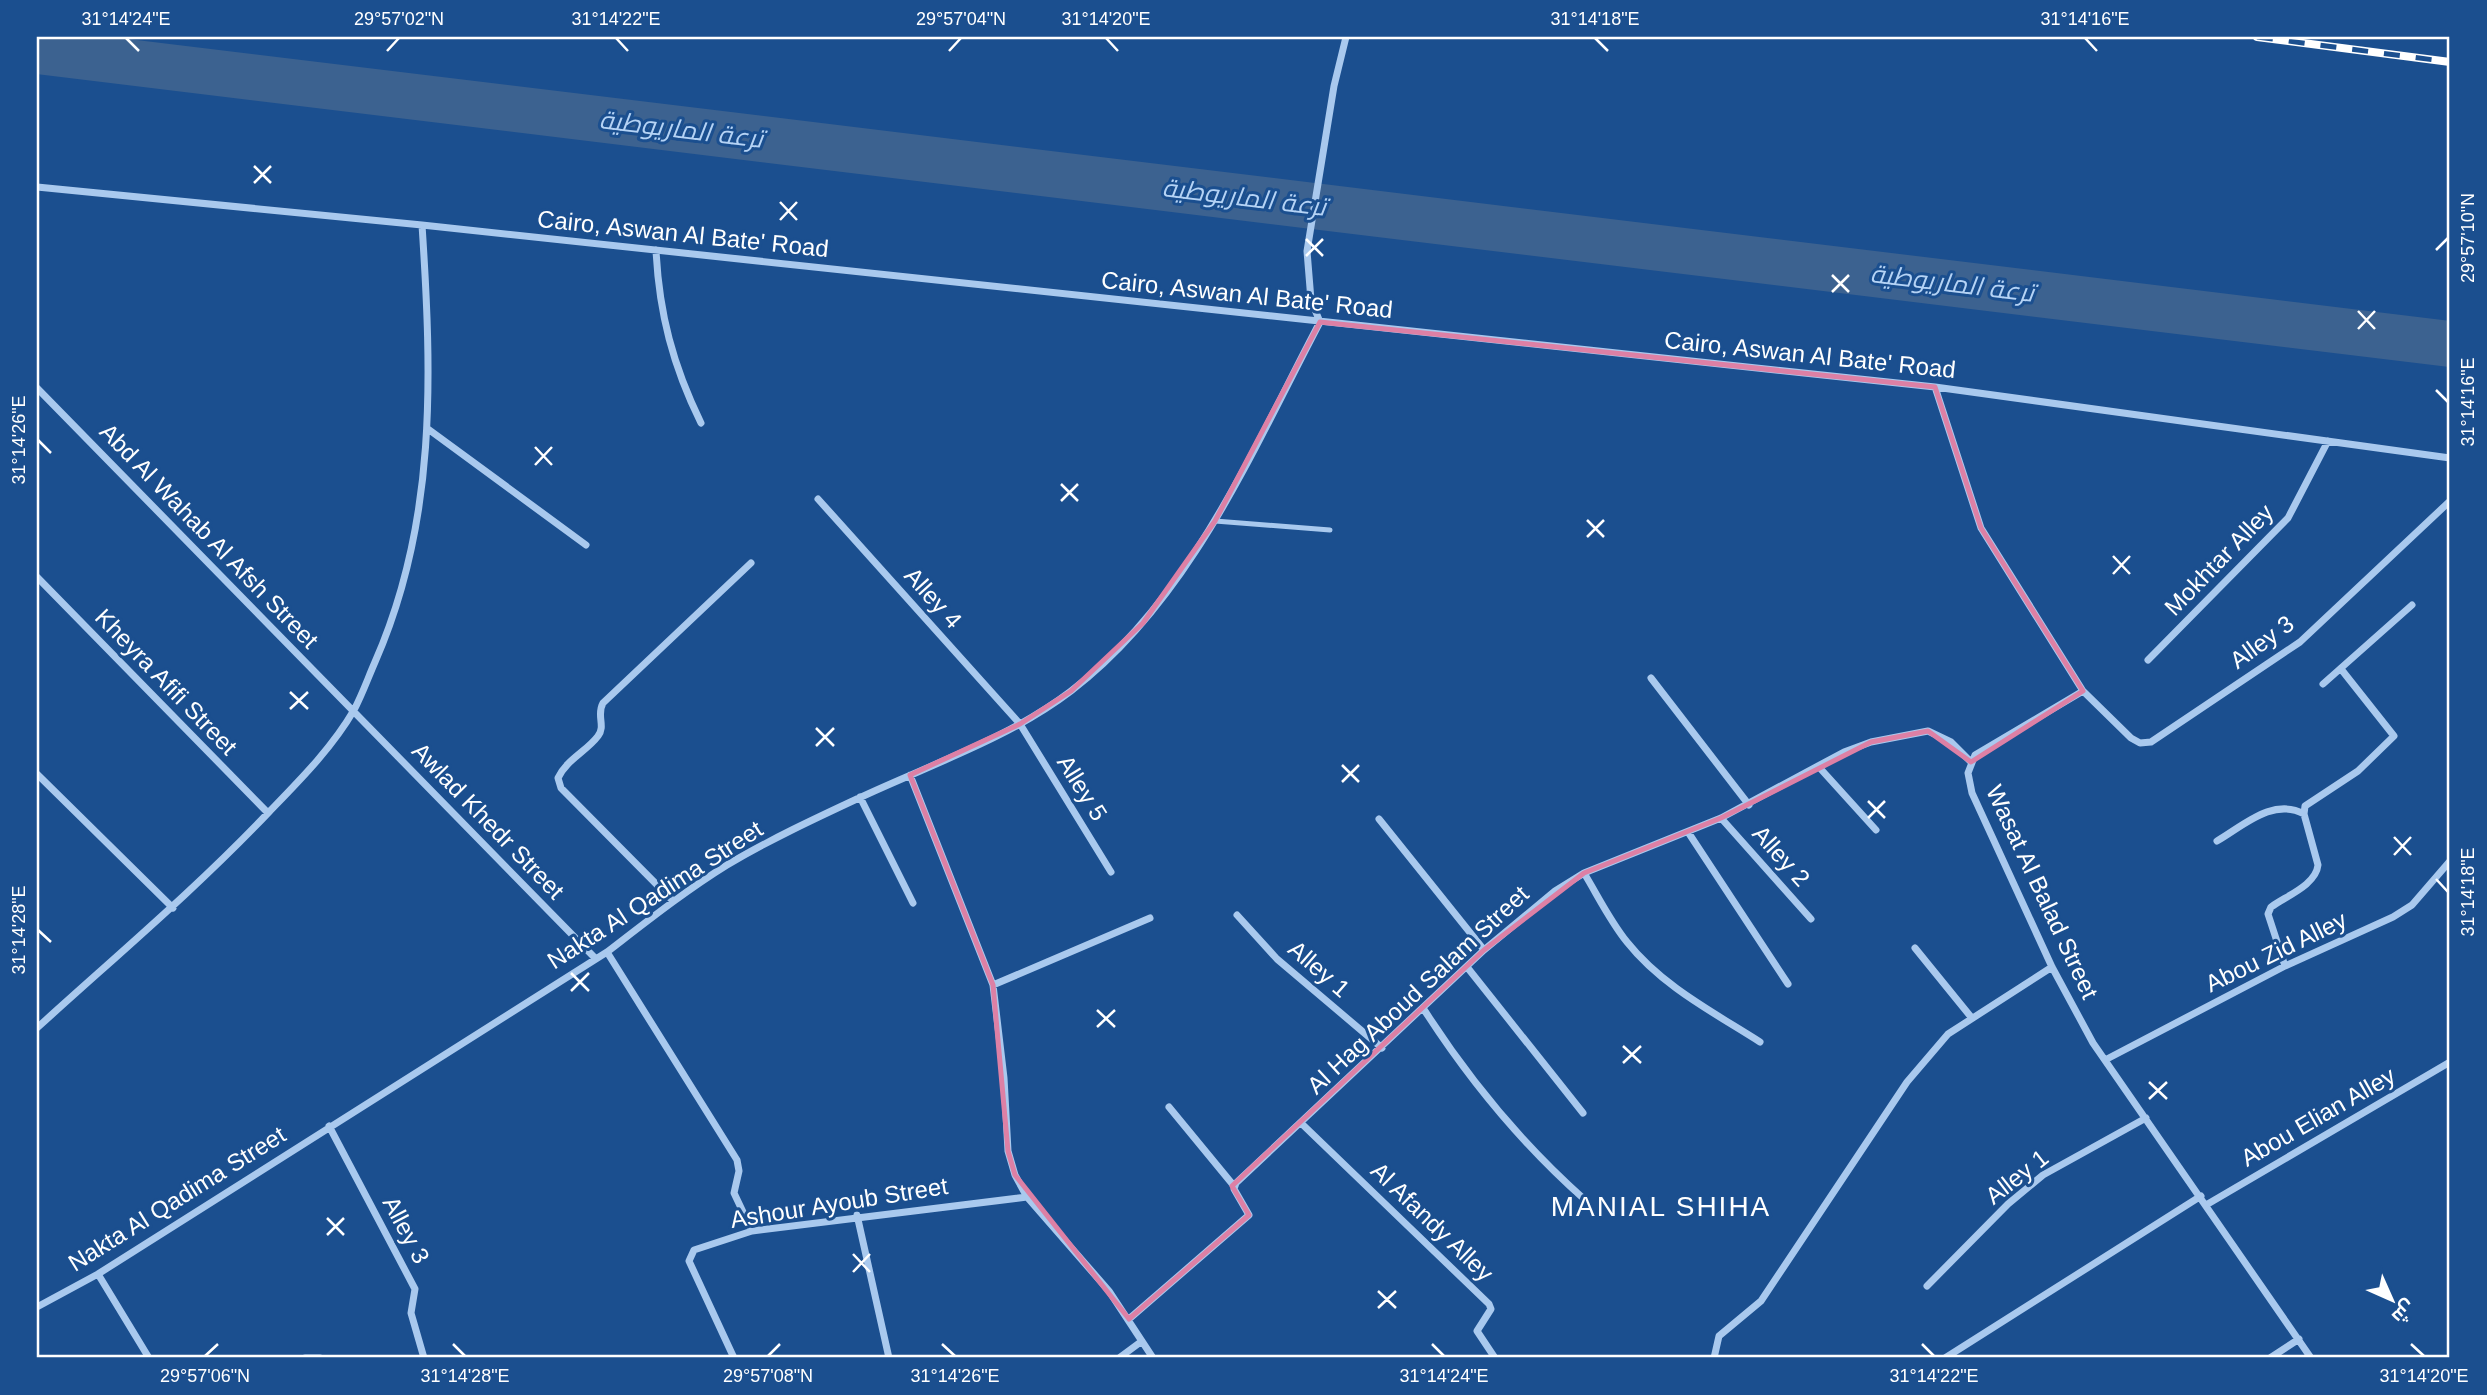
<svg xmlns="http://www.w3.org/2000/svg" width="2487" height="1395" viewBox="0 0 2487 1395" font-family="Helvetica,Cairo,sans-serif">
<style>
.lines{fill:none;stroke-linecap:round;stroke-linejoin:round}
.canal{stroke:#3c6290;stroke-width:46}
.lane{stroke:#a9c9ee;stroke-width:5}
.street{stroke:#a9c9ee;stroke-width:7}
.rail-casing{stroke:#fff;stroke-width:8}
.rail{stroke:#1b4f8f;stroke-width:5;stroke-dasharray:16;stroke-linecap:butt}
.marked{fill:none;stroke:#dd80a5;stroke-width:5;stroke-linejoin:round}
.ticks{fill:none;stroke:#fff;stroke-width:2.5}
.labels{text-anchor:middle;stroke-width:6;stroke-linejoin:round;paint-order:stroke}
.street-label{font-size:24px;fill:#fff;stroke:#1b4f8f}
.water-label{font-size:26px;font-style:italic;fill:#b5d3f5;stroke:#1b4f8f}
.quarter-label{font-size:28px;letter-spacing:2px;fill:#fff;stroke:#1b4f8f}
.neatline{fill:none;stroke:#fff;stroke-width:2.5}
.ticks-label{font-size:18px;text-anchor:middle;fill:#fff}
</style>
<rect width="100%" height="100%" fill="#1b4f8f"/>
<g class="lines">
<path class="canal" d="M37,51L2450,344"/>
<path class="lane" d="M1215,521L1330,530"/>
<path class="street" d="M37,187L422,225L1935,387L2450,458
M656,250C659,313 673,366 701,423
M1935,387L1981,528L2083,691L1975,755L1968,773L1972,793L2052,967L2093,1043L2311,1358
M37,388L595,958
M428,429L586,545
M818,499L1020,724L1111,872
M37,577L268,813
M2148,660L2288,518L2328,441
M1651,678L1749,805
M2323,684L2412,605
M2083,691L2131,738L2140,743L2151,742L2300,642L2450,501
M1818,766L1876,830
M37,774L173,908
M910,775L993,985L1004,1078L1008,1151L1015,1175L1027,1197L1109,1291L1153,1358
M860,797L913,903
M1721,818L1811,919
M1379,819L1484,950
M1688,832L1788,984
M2217,841C2243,826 2273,797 2304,814
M1584,873C1598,896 1610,921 1627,942C1662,986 1713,1012 1760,1042
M673,901L561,788L558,778C566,760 587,751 598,736C606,726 596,715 603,703L751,563
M1237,915L1277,959L1382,1048
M1915,948L1971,1017
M607,952L737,1160L739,1171L734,1193L752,1231
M2285,966L2268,914L2271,907C2286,896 2316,885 2318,865L2304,814L2305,806L2358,771L2394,736L2341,669
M1467,967L1583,1113
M993,985L1150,918
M1423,1008C1469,1080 1520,1142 1584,1199
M37,1028C115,957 196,889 269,812C299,781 332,748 354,710C362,695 368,678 375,662C437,521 432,376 422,225
M2105,1060L2285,966L2393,917L2412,905L2450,861
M1169,1107L1234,1186
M1302,1124L1489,1304L1491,1309L1477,1331L1495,1358
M329,1126L415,1289L411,1313L424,1358
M2206,1205L2450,1062
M857,1215L889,1358
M98,1274L149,1358
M1927,1286L2008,1204L2043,1175L2146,1118
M37,1307L98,1274L607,952C646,922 685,891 727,865C769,840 814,819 859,798C929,765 1008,739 1071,691C1190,600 1252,451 1320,322L1311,300L1307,251L1334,86L1346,37
M1129,1319L1249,1215L1234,1189L1236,1183L1484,950L1555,891L1584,873L1721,818L1844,752L1871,742L1928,731L1951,742L1971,762
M305,1358H320
M734,1358L689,1261L694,1250L752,1231L1027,1197
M1119,1358L1142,1341
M1714,1358L1719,1336L1761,1301L1907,1082L1948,1034L2052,967
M1945,1358L2201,1196
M2270,1358L2299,1339"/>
<g class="rail-casing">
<path id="rail" d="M2257,37L2450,62"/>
</g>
<use href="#rail" class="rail"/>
</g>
<path class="marked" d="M1320,322L1935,387L1981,528L2083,691L1971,762L1928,731L1871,742L1721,818L1584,873L1484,950L1232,1186L1249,1215L1129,1319L1015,1175L1008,1151L993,985L910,775L1020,724L1071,691L1143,623L1215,521Z"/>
<path class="ticks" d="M126,38L139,51M616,38L628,51M1106,38L1118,51M1595,38L1608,51M2085,38L2097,51M387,51L399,38M949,51L961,38M254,166L271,183M254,183L271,166M780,202L797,220M780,220L797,202M1306,239L1323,256M2436,250L2448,238M1306,256L1323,239M1832,275L1849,292M1832,292L1849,275M2358,311L2375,329M2358,329L2375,311M2436,390L2448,402M38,440L51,453M535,447L552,465M535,465L552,447M1061,484L1078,501M1061,501L1078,484M1587,520L1604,537M1587,537L1604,520M2113,556L2130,574M2113,574L2130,556M290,692L308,709M290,709L308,692M816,728L834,746M816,746L834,728M1342,765L1359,782M1342,782L1359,765M1868,801L1885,818M1868,818L1885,801M2394,837L2411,855M2394,855L2411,837M2436,879L2448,892M38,930L51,942M571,973L589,991M571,991L589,973M1097,1010L1115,1027M1097,1027L1115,1010M1623,1046L1641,1063M1623,1063L1641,1046M2149,1082L2167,1099M2149,1099L2167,1082M327,1218L344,1235M327,1235L344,1218M853,1254L870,1272M853,1272L870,1254M1378,1291L1396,1308M1378,1308L1396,1291M453,1344L465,1356M942,1344L955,1356M1432,1344L1444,1356M1922,1344L1934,1356M2411,1344L2424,1356M205,1356L218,1344M768,1356L780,1344"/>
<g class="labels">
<g class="street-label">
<text transform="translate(683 234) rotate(6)" y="8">Cairo, Aswan Al Bate' Road</text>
<text transform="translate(1247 295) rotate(6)" y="8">Cairo, Aswan Al Bate' Road</text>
<text transform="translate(1810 355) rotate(6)" y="8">Cairo, Aswan Al Bate' Road</text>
<text transform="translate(209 536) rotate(46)" y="8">Abd Al Wahab Al Afsh Street</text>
<text transform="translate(2219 560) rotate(-46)" y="8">Mokhtar Alley</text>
<text transform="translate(933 598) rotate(48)" y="8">Alley 4</text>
<text transform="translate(2262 642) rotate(-36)" y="8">Alley 3</text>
<text transform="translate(166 682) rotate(46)" y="8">Kheyra Afifi Street</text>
<text transform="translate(1082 788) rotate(58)" y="8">Alley 5</text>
<text transform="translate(488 821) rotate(46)" y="8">Awlad Khedr Street</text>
<text transform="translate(1781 856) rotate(48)" y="8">Alley 2</text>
<text transform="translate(2042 892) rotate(65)" y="8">Wasat Al Balad Street</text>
<text transform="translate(655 895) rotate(-33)" y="8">Nakta Al Qadima Street</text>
<text transform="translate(2276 952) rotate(-26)" y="8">Abou Zid Alley</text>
<text transform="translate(1319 969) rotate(41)" y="8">Alley 1</text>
<text transform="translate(1418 990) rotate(-43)" y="8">Al Hag Aboud Salam Street</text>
<text transform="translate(2318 1117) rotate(-30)" y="8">Abou Elian Alley</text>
<text transform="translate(2017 1177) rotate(-38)" y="8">Alley 1</text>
<text transform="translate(177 1199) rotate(-32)" y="8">Nakta Al Qadima Street</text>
<text transform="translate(839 1203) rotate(-9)" y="8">Ashour Ayoub Street</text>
<text transform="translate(1432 1222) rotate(44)" y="8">Al Afandy Alley</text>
<text transform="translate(406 1230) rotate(62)" y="8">Alley 3</text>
</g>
<g class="water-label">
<text transform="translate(681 129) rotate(7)" y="9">ترعة الماريوطية</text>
<text transform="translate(1244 197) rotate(7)" y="9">ترعة الماريوطية</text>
<text transform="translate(1952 283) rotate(7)" y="9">ترعة الماريوطية</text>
</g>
<g class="quarter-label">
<text x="1661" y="1216">MANIAL SHIHA</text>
</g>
</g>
<rect width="2487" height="1395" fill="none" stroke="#1b4f8f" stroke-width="77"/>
<g transform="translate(2392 1300) rotate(135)" stroke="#1b4f8f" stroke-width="5" paint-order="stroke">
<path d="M0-5L12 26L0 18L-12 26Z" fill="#ffffff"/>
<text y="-10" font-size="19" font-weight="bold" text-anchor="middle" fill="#ffffff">ش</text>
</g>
<rect x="38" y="38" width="2410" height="1318" class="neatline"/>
<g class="ticks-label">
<text x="126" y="25">31°14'24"E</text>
<text x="399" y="25">29°57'02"N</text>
<text x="616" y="25">31°14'22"E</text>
<text x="961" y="25">29°57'04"N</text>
<text x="1106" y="25">31°14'20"E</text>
<text x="1595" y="25">31°14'18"E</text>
<text x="2085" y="25">31°14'16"E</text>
<text transform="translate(2468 238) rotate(-90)" y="6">29°57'10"N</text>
<text transform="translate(2468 402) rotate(-90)" y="6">31°14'16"E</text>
<text transform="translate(19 440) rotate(-90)" y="6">31°14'26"E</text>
<text transform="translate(2468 892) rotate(-90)" y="6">31°14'18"E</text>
<text transform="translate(19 930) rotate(-90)" y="6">31°14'28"E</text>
<text x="205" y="1382">29°57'06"N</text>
<text x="465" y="1382">31°14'28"E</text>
<text x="768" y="1382">29°57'08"N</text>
<text x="955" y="1382">31°14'26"E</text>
<text x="1444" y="1382">31°14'24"E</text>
<text x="1934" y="1382">31°14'22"E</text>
<text x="2424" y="1382">31°14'20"E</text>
</g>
</svg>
